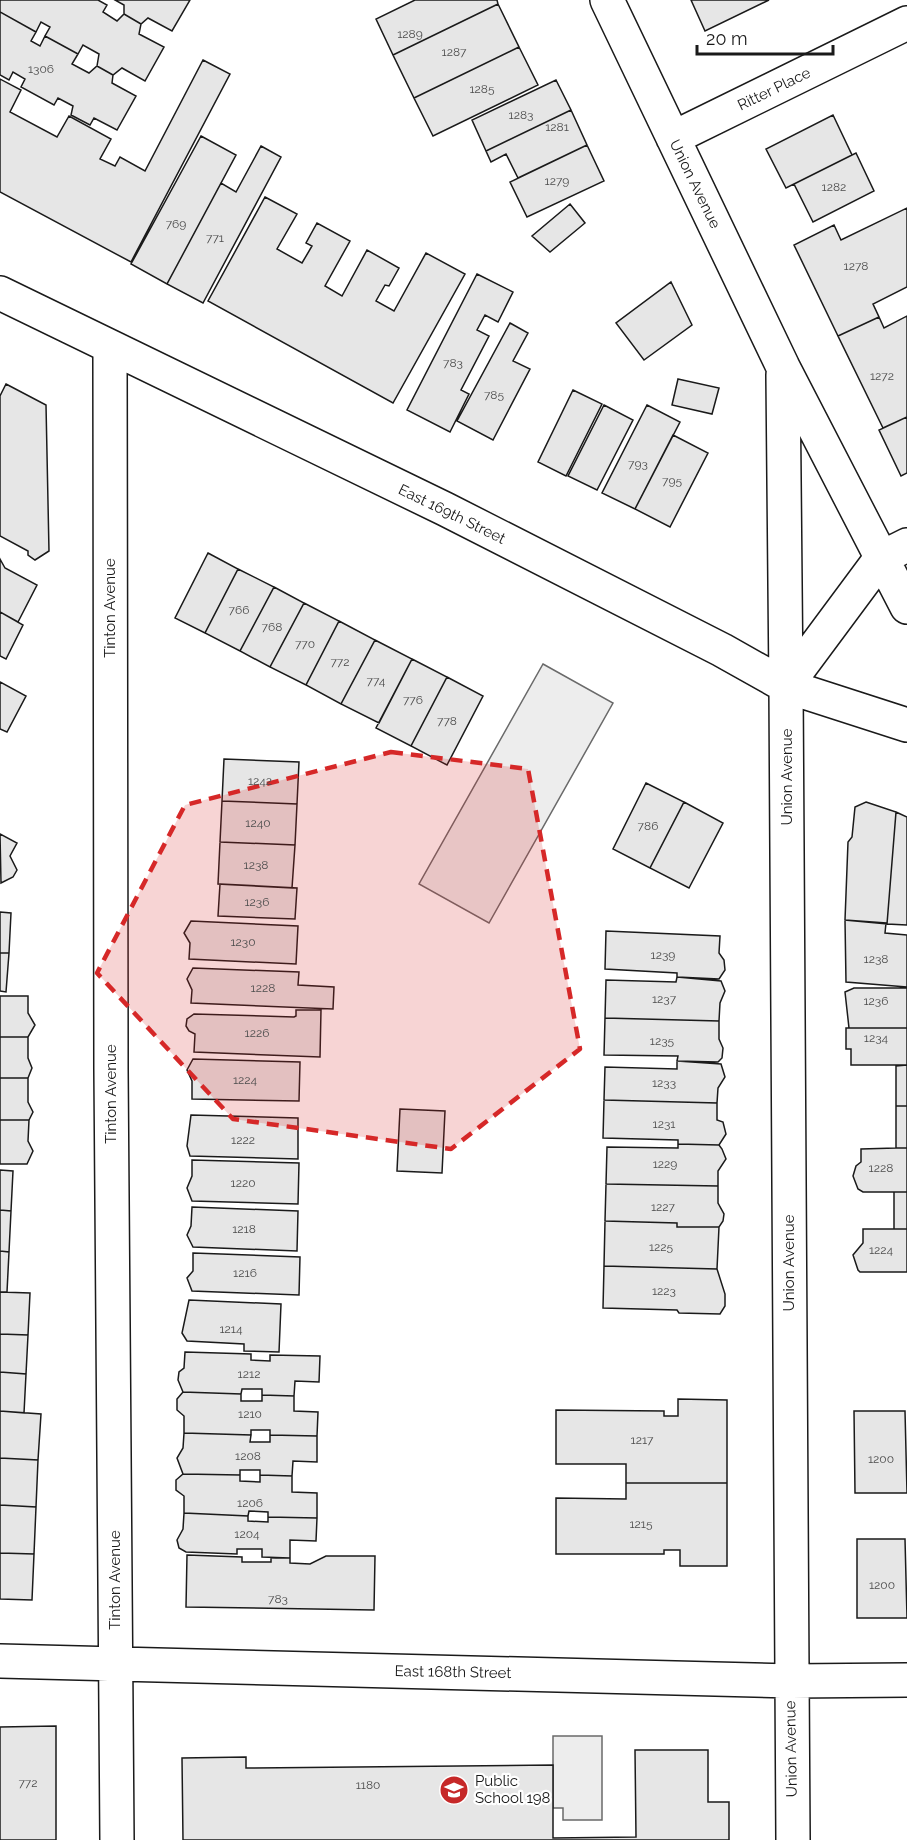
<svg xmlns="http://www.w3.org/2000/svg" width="907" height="1840" viewBox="0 0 907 1840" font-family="Raleway,sans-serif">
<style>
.built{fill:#ededed;stroke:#6a6a6a;stroke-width:1.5}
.building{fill:#e6e6e6;stroke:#1a1a1a;stroke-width:1.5}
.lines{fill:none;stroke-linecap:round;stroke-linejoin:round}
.minor-casing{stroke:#1a1a1a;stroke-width:36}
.minor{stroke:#fff;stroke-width:33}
.marked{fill:#d62828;fill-opacity:0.2;stroke:#d62828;stroke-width:4.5;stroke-dasharray:12 8;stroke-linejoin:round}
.labels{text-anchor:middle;stroke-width:4.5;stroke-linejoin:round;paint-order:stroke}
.number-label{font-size:12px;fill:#4d4d4d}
.street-label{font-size:15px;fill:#1a1a1a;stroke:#fff}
.poi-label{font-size:15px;fill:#1a1a1a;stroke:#fff;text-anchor:start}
</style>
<rect width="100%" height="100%" fill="#fff"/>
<path class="built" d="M543,664L613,703L489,923L419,884Z
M553,1736H602V1820H563V1808H553Z"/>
<path class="building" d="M0,0H98L107,5L103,12L117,21L124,14L141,24L139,34L164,47L145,81L122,68L113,75L97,66L99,54L83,45L78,54L45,36L50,27L41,22L36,32L0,12Z
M115,0H190L172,31L148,18L141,24L124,14V5Z
M415,0H497L498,4L393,55L376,19Z
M691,0H769L705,31Z
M498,4L519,47L414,98L393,55Z
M0,12L36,32L31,41L40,46L45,36L78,54L72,64L89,73L97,66L113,75L112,83L136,96L117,130L94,118L90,125L71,115L73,106L58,98L54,105L21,87L25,79L13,72L9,80L0,75Z
M519,47L538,85L433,136L414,98Z
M203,60L230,74L131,262L0,192V79L21,90L10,112L57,137L69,116L111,139L100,159L115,166L120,157L145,171Z
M556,80L571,110L486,151L472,120Z
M571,110L587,145L518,178L506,154L491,162L486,151Z
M833,115L852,155L786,188L766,149Z
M201,136L236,155L167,284L131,264Z
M587,145L604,181L527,217L510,182Z
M261,146L281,157L203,303L167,284L221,183L236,192Z
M856,153L874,191L813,222L794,184Z
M265,197L297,214L277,249L302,263L312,246L306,243L317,223L350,241L325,286L342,296L367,250L399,268L389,286L385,285L376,301L394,311L426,253L465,274L393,403L208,301Z
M570,204L585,223L550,252L532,236Z
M907,208V287L873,304L879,317L838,336L794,245L834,225L841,240Z
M477,274L513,292L498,322L485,315L477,330L489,336L461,390L469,394L450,432L407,410Z
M671,282L692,325L644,360L616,323Z
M907,316V417L883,428L838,336L879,317L884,328Z
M510,323L528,333L513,361L530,369L493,440L457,421Z
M678,379L719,388L712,414L672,405Z
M6,384L46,405L49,551L35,560L28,555V551L0,536V396Z
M573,390L602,404L566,476L538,462Z
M604,405L633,420L597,490L568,476Z
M647,405L680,422L635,509L602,493Z
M907,417V473L901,476L879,430Z
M673,435L708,453L670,527L635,509Z
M208,553L238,569L205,633L175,618Z
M0,559L5,568L37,585L18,622L0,612Z
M238,569L274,587L240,651L205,633Z
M274,587L304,603L270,667L240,651Z
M304,603L339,621L306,685L270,667Z
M0,612L23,625L6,659L0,656Z
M339,621L375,640L341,704L306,685Z
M375,640L412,659L379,723L341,704Z
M412,659L447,677L411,746L376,728Z
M447,677L483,696L447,765L411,746Z
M0,682L26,696L7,732L0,729Z
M224,759L299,762L297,804L222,801Z
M646,783L684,802L650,868L613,849Z
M222,801L297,804L295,845L220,842Z
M684,802L723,823L689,888L650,868Z
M866,802L896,812L887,924L845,920L848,842L852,837L855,807Z
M896,812L907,817V925L887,924Z
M0,834L17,843L10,856L17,870L13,877L1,883Z
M220,842L295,845L292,888L218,884Z
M220,884L297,888L295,919L218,916Z
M0,912L11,913L9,953H0Z
M845,920L886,923L885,933L907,935V987L846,982Z
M191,921L298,926L296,964L189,959L190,943L184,933Z
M606,931L720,936L719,953L724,960L725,970L719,979L677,977V973L605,969Z
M0,953H9L6,992L0,991Z
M193,968L299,972L298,985L334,987L333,1009L191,1003L192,990L187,979Z
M677,977L721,981L725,991L720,1003L719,1021L605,1018L606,980L676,982Z
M854,988H907V1028H849L845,992Z
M0,996H28V1013L35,1025L28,1037H0Z
M296,1010H321L320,1057L194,1052L195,1034L189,1031L186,1026L187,1019L194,1014L294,1017L296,1016Z
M605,1018L719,1021V1039L723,1048L722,1058L718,1062L677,1061L678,1056L604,1055Z
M846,1028H907V1065H851V1049H846Z
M0,1037H28V1058L32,1068L28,1078H0Z
M193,1059L300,1062L299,1101L192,1099V1081L187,1070Z
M677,1061L721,1064L725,1077L718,1088L717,1103L604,1100L605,1067L677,1069Z
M907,1065V1106H896V1066Z
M0,1078H28V1102L33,1112L29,1120H0Z
M604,1100L717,1103V1120L723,1122L726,1134L719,1145L678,1144V1140L603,1138Z
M896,1106H907V1148H896Z
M400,1109L445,1111L442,1173L397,1171Z
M191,1115L298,1118V1159L190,1156L187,1146Z
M0,1120H29L28,1141L33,1151L27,1164H0Z
M678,1144L719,1145L722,1149L726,1159L718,1171V1186L606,1184L607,1147L678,1148Z
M896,1148H907V1192H863L858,1189L853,1176L856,1166L861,1162V1149Z
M192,1160L299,1163L298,1204L192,1201L187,1188L192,1176Z
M0,1170L13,1171L11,1211L0,1210Z
M606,1184L718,1186V1203L724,1214L723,1221L719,1227H677V1223L605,1221Z
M894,1192H907V1229H894Z
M192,1207L298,1211L297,1251L193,1247L187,1235L191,1226Z
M0,1210L11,1211L9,1252L0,1251Z
M605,1221L677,1223V1227H719L717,1269L604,1266Z
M863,1229H907V1272H860L858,1270L853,1255L863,1243Z
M0,1251L9,1252L7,1292H0Z
M193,1253L300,1257L299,1295L192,1291L187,1278L193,1271Z
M604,1266L717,1269L725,1294V1306L720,1314L679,1313L677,1310L603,1308Z
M0,1292L30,1293L28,1335L0,1334Z
M189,1300L281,1304L279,1352L244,1351V1344L187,1341L182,1333Z
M0,1334L28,1335L26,1374L0,1372Z
M185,1352L251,1354V1360L270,1361V1355L320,1356L319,1382L295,1381L294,1396L262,1395V1389H242L241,1394L183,1392L178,1380L179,1372L184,1368Z
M0,1372L26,1374L24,1413L0,1411Z
M183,1392L241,1394V1401H262V1395L294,1396V1411L318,1412L317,1436L270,1435V1430H251V1435L184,1433V1416L177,1410V1399Z
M678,1399L727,1400V1483H626V1464H556V1410L664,1411V1416H678Z
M0,1411L41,1414L38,1460L0,1458Z
M854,1411H905L907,1493H855Z
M184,1433L251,1435L250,1442H270V1435L317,1436V1462L293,1461L292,1476L260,1475V1470H240V1475L183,1474L177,1458L183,1448Z
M0,1458L38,1460L36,1507L0,1505Z
M183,1474L240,1475V1481L260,1482V1475L292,1476V1492L317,1493V1518L268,1517V1512L249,1511L248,1516L184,1513V1496L176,1490V1480Z
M626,1483H727V1566H680V1550H664V1554H556V1498L626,1499Z
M0,1505L36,1507L34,1554L0,1553Z
M184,1513L248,1516V1521L268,1522V1517L317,1518L316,1541L290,1540V1558L262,1557V1549H237V1554L186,1552L179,1548L177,1540L183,1529Z
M857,1539H905L907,1618H857Z
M0,1553L34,1554L32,1600L0,1599Z
M187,1555L242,1557V1562H271V1558H290V1563L310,1564L326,1556H375L374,1610L186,1607Z
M56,1726V1840H0V1727Z
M635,1750H708V1802H729V1840H183L182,1758L246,1757V1768L553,1765V1838L636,1837Z"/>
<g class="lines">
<g class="minor-casing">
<path id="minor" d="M607,0L783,367L907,607
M673,138L907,23
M0,293L445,509L722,650L786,686L907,725
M110,348L111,1069L117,1840
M783,375L786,686
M0,1661L791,1681L907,1680
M793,1840L786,686L881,558L907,545"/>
</g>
<use href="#minor" class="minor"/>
</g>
<path class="marked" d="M391,752L528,769L580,1049L451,1149L233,1119L97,973L185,805Z"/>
<defs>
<g id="school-disc" transform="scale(1.5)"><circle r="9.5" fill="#c62828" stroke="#fff"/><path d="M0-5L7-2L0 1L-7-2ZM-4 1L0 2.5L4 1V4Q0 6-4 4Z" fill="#fff"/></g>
</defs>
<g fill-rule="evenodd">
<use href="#school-disc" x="454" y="1790"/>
</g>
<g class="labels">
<g class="number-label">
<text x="410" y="38">1289</text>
<text x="454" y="56">1287</text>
<text x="41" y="73">1306</text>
<text x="482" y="93">1285</text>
<text x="521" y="119">1283</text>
<text x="557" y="131">1281</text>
<text x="557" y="185">1279</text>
<text x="834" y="191">1282</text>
<text x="176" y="228">769</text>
<text x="215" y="242">771</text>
<text x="856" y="270">1278</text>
<text x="453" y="367">783</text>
<text x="882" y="380">1272</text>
<text x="494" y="399">785</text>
<text x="638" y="468">793</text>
<text x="672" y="485">795</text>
<text x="239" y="614">766</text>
<text x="272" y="631">768</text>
<text x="305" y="648">770</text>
<text x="340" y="666">772</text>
<text x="376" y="685">774</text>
<text x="413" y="704">776</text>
<text x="447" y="725">778</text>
<text x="260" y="785">1242</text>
<text x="258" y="827">1240</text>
<text x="648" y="830">786</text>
<text x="256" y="869">1238</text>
<text x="257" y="906">1236</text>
<text x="243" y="946">1230</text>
<text x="663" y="959">1239</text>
<text x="876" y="963">1238</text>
<text x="263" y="992">1228</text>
<text x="664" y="1003">1237</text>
<text x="876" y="1005">1236</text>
<text x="257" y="1037">1226</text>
<text x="876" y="1042">1234</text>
<text x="662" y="1045">1235</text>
<text x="245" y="1084">1224</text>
<text x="664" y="1087">1233</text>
<text x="664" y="1128">1231</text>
<text x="243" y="1144">1222</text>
<text x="665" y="1168">1229</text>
<text x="881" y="1172">1228</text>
<text x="243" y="1187">1220</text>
<text x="663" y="1211">1227</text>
<text x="244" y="1233">1218</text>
<text x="661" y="1251">1225</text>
<text x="881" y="1254">1224</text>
<text x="245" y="1277">1216</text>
<text x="664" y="1295">1223</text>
<text x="231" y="1333">1214</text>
<text x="249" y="1378">1212</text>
<text x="250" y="1418">1210</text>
<text x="642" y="1444">1217</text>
<text x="248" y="1460">1208</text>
<text x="881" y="1463">1200</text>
<text x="250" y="1507">1206</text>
<text x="641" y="1528">1215</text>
<text x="247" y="1538">1204</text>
<text x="882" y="1589">1200</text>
<text x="278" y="1603">783</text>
<text x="28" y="1787">772</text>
<text x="368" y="1789">1180</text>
</g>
<g class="street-label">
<text transform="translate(774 89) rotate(-26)" y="5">Ritter Place</text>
<text transform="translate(695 184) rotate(64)" y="5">Union Avenue</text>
<text transform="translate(452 514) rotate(26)" y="5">East 169th Street</text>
<text transform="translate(110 608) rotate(-90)" y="5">Tinton Avenue</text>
<text transform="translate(787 777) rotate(-90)" y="5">Union Avenue</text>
<text transform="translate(111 1094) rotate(-90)" y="5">Tinton Avenue</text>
<text transform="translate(789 1263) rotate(-90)" y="5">Union Avenue</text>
<text transform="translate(115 1580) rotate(-90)" y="5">Tinton Avenue</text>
<text transform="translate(453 1672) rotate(1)" y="5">East 168th Street</text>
<text transform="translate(791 1749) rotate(-91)" y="5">Union Avenue</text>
</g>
<g class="poi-label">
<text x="475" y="1786">Public<tspan x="475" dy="17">School 198</tspan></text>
</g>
</g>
<path d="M697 45v9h136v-9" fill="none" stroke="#1a1a1a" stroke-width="3"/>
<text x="706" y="45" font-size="18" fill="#1a1a1a" stroke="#ffffff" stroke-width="4.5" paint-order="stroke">20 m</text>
</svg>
